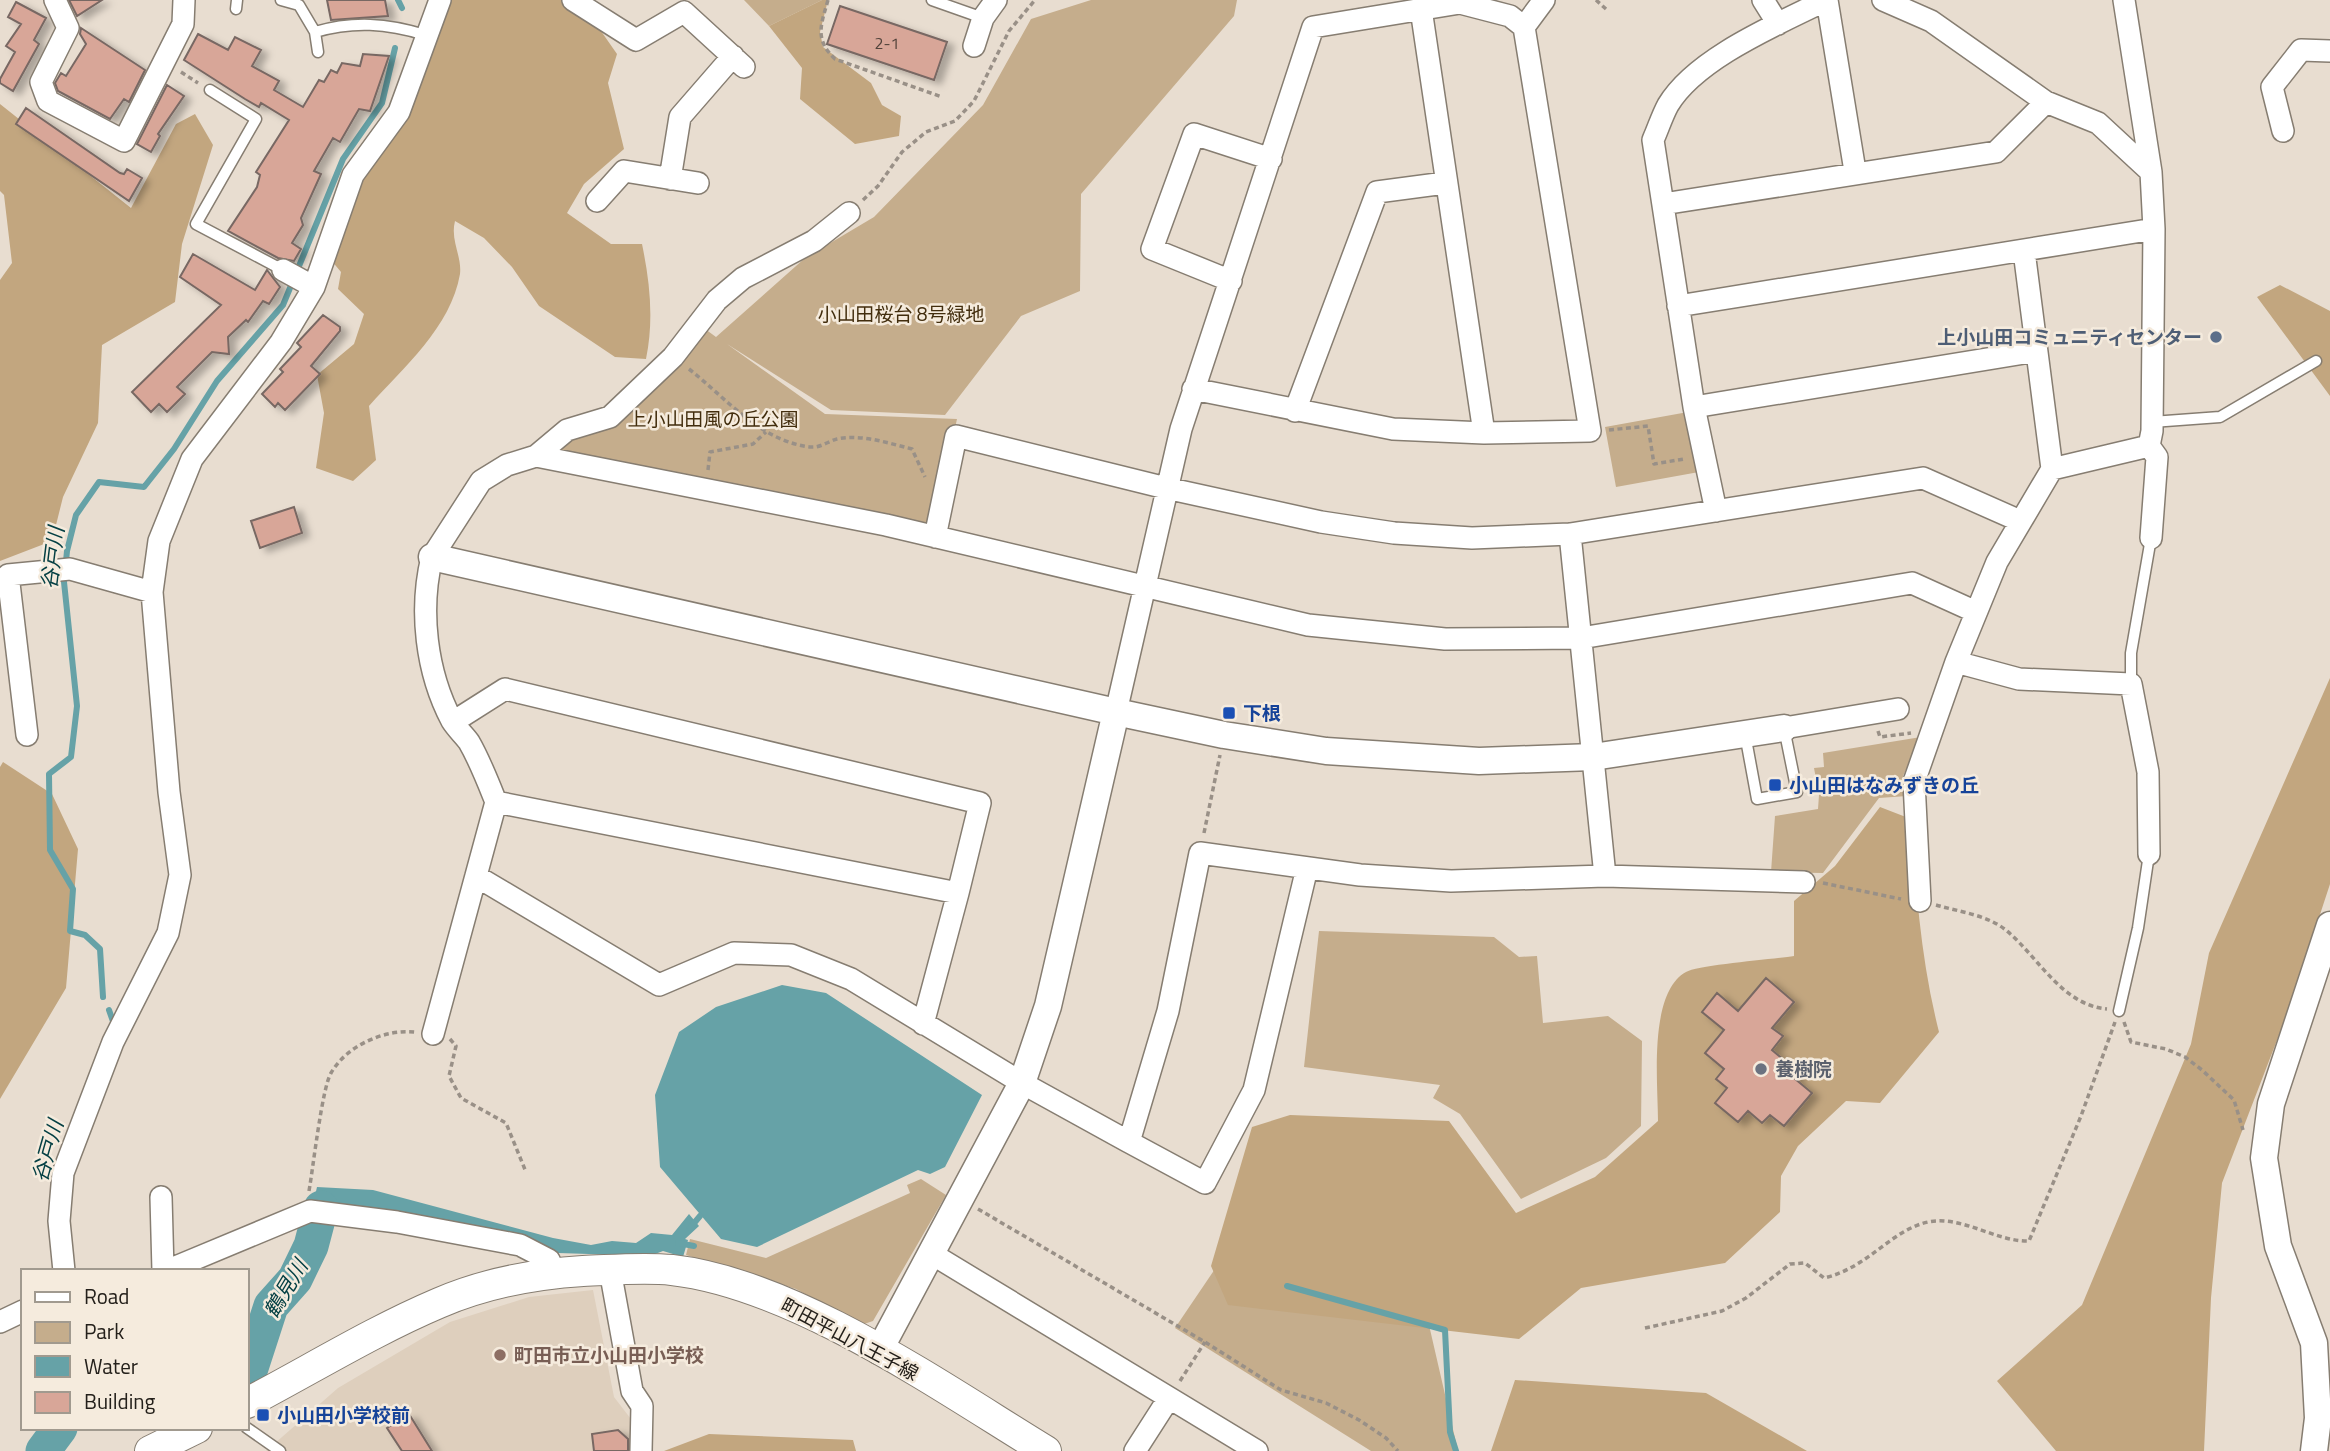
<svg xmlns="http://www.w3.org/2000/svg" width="2330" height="1451" viewBox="0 0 2330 1451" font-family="'Titillium Web','Noto Sans JP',sans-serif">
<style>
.education{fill:#decfbd}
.green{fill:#c5ad8c}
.forest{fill:#c2a67f}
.water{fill:#66a2a7}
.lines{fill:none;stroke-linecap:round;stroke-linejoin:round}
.stream{stroke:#66a2a7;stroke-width:6}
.river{stroke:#66a2a7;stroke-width:35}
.building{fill:#d8a698;stroke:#786863;stroke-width:2;filter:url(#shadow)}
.service-casing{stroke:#867d71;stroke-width:13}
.minor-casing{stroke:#867d71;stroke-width:24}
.tertiary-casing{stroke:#867d71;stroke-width:29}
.secondary-casing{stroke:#867d71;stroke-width:32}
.path{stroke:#999087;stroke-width:3.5;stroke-dasharray:5 3.5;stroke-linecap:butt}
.service{stroke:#fff;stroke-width:10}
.minor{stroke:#fff;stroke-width:21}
.tertiary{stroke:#fff;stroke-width:26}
.secondary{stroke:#fff;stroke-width:30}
.service-dot{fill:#5c6f8a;stroke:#f5ebdd;stroke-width:2.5}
.transit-dot{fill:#1a4fb4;stroke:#f5ebdd;stroke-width:2.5}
.worship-dot{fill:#6b7280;stroke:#f5ebdd;stroke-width:2.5}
.education-dot{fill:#8d6e63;stroke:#f5ebdd;stroke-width:2.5}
.labels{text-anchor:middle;stroke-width:5;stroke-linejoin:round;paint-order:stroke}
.number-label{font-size:16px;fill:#51423a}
.park-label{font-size:19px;fill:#422d0d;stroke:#f5ebdd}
.service-label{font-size:19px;font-weight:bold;fill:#4e5e75;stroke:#f5ebdd;text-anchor:end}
.transit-label{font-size:19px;font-weight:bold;fill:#164399;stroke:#f5ebdd;text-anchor:start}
.worship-label{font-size:19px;font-weight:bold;fill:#5b616d;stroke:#f5ebdd;text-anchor:start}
.street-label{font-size:19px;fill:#24201b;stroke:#f5ebdd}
.education-label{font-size:19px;font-weight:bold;fill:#785e54;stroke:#f5ebdd;text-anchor:start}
.water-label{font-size:21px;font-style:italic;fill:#054044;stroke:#f5ebdd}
</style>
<defs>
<filter id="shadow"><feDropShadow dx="7" dy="4" stdDeviation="3.5" flood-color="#0004"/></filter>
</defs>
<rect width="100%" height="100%" fill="#e8ddd0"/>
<path class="education" d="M593,1290L614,1397L634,1423V1451H266L338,1388L450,1322L529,1297Z"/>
<path class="green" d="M744,0H822L769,26Z
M1091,0H1237L1234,16L1081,194L1080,291L1021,316L945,415L831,410L727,344L825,414L957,419L932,532L542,454L570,434L609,422L701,326L716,337L805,258L874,217L983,105L1031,19Z
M1688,412L1699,472L1616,487L1605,427Z
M1921,737L1903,776L1907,796L1879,798L1823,873L1771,872L1775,816L1818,809L1819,795L1814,768L1824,767L1823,753Z
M1319,931L1494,937L1519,957L1537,956L1543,1023L1608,1016L1642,1041L1641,1126L1606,1158L1521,1199L1460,1114L1433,1098L1440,1085L1304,1067Z
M921,1179L946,1195L873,1321L861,1325L796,1289L686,1255L690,1239L766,1258L910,1193L907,1185Z
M1219,1263L1429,1325L1458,1451H1371L1175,1328Z"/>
<path class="forest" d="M440,0H573L587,11L617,54L608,83L624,149L584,184L567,213L611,244H642C650,283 654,320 646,359L615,357L539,306L512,267L484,238L455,221C450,240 462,256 460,274C451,327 403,368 369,406L376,460L353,481L316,468L324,413L317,375L354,344L364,314L338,289L341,272L326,254L353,175L399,112Z
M822,0H828L820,32L823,47L871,83L882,105L901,116L899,136L855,144L800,99L802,68L769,26Z
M0,104L131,208L176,124L195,114L213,145L182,244L175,302L102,345L98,423L63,497L52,541L0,561V280L12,263L4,195L0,191Z
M2280,285L2330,311V396L2257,297Z
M2330,678V884L2289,1009L2222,1183L2211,1298L2204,1451H2056L1997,1381L2082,1305L2191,1044L2209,953Z
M3,762L52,794L78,849L66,988L0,1099V767Z
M1880,807L1911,819C1916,891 1921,961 1939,1032L1880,1103L1846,1101L1798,1146L1781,1176L1780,1212L1725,1263L1581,1288L1519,1339L1228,1305L1211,1266L1252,1127L1290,1115L1449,1121L1516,1213L1595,1177L1658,1121C1658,1083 1648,993 1686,972C1698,965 1775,959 1794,956V901L1835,866Z
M1515,1380L1706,1393L1807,1451H1491Z
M709,1434L853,1440L856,1451H664Z"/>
<path class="water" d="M782,985L826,993L982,1095L945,1167L930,1174L918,1170L757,1247L721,1239L660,1167L655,1095L679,1032L716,1007Z
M317,1187L373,1190L553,1238L591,1245L612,1241L636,1243L651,1233L672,1235L689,1214L699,1226L685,1239L688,1240L683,1257L663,1251L650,1256L558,1253L515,1235L320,1222L318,1252L308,1274L280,1305L256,1381L247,1385V1373L268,1305L286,1290L303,1266L309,1247V1221Z"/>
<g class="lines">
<path class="stream" d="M398,0L402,8
M103,997L100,949L85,935L70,931L73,889L50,850L49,774L71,757L77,706L64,582L67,551L76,515L99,482L144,487L174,449L217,381L283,305L343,159L382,103L395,48
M109,1010L115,1027
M690,1228L700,1216
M678,1243L694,1246
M1287,1286L1445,1330L1450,1432L1456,1451"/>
<path class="river" d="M247,1380L271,1306L295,1279L311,1246L321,1208
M43,1451L60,1428"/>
</g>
<path class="building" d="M69,0H102L77,16Z
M327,0H385L388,16L331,20Z
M16,2L46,18L34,40L39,44L13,91L0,83V79L15,52L6,46L21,24L8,17Z
M840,6L947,42L934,80L827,44Z
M81,28L145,70L129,102L124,99L110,119L58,91L55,83L61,73L66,76L86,44L80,34Z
M198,34L228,50L235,37L261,50L252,66L279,81L274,90L303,107L319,80L324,82L331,70L337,73L342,63L360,66L363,54L389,56L370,111L359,109L340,142L333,138L314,171L321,174L301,218L303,225L292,243L301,249L294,261L278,258L228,231L257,187L260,175L256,172L289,120L261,103L259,107L245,99L184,60Z
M167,85L184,96L158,134L160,136L151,152L137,144Z
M26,108L120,173L124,174L127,169L142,178L129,201L16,124Z
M193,254L255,290L267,270L280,287L269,304L263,301L248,322L246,320L228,337L229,354L212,352L177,387L185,394L167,412L159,404L151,412L132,392L221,305L180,277Z
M323,315L340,327V331L311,366L320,374L285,410L278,403L275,407L262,394L283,372L280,369L301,347L297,343Z
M294,507L302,533L260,548L251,521Z
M1766,978L1794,1002L1772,1028L1783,1036L1772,1050L1798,1072L1794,1078L1812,1093L1784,1126L1770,1115L1762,1123L1748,1111L1738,1122L1715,1103L1727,1088L1716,1079L1724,1069L1705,1053L1724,1030L1702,1012L1717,993L1738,1011Z
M409,1414L432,1451H402L387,1428Z
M618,1430L628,1439V1451H594L592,1434Z"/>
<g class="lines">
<g class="service-casing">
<path id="service" d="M281,0L299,5L315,32L318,52
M932,0L983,18
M236,9L237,0
M315,32C353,21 387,23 425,35
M210,90L256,119L196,224L283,270
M2152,422L2220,417L2316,361
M2131,684V653L2151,538
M1745,734L1757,799L1797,792L1784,728
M2119,1011L2138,928L2149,854
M247,1428L280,1451"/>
</g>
<g class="minor-casing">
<path id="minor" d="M55,0L68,28L41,82L48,101L124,141L183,24L184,0
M573,0L636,40L684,12L744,67
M1763,0L1778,24
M1827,0L1855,171
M1883,0L1931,21L2046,102L2098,123L2151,172L2154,229L2152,431L2149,446
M2124,0L2151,172
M1421,9L1484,433
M1524,27L1544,0
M974,46L983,18L996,0
M2283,131L2272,87L2301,50L2330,51
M670,179L680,117L733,56
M597,201L624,171L698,183
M1663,204L1996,152L2046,102
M849,213L814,241L743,278L717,300L673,357L610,417L567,430L536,456L886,525L1308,625L1445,639L1581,638L1912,583L1976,612
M2024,251L2052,469
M283,270L314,287
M1231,281L1152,249L1194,134L1271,159
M1678,306L2154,229
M1694,407L2036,351
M1295,411L1377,192L1445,183
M2149,446L2157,457L2151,538
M1716,511L1694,407L1653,140C1658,129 1662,116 1668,105C1696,58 1778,24 1826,0
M1570,534L1605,876
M935,537L956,436L1166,488L1321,522L1394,533L1472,538L1570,534L1923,478L2020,521
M1956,662L2019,679L2131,684L2148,772L2149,854
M1116,712L1181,429C1225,295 1270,161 1313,27L1460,3L1510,16L1524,27L1590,431L1484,433L1393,429L1193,389
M453,722L505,689L980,803L958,893
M1784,728L1898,709
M27,735L8,575L70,569L152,592
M496,802L958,893L923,1024
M476,876L659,985L734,953L791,955L851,979L1022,1083L1129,1142L1168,1011L1200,853L1360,875L1451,881L1605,876L1804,882
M1920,901L1914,782L1956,662L1997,562L2052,469L2149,446
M433,1034L496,802C488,782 480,761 469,742C464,735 457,729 452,721C426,672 419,610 432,557L481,481L507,465L536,456
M1129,1142L1205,1183L1254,1090L1307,868
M161,1197L163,1271
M932,1254L1257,1451
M610,1270L632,1391L642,1406L641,1451
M64,1271L59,1221L63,1173L113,1042L168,933L180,875L169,792L152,592L159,541L192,459L281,342L314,287L353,175L399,112L440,0
M166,1271L310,1211L397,1222L520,1245L549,1260L555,1273
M0,1322L23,1311
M1135,1451L1169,1398"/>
</g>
<g class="tertiary-casing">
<path id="tertiary" d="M432,557L1116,712L1224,735L1326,751L1479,761L1593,757L1784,728
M879,1351L1022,1083L1048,1006L1116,712
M2314,1451L2318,1418L2314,1343L2278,1246L2264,1158L2271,1104L2330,925"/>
</g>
<g class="secondary-casing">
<path id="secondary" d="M247,1403C310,1370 373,1331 439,1303C483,1284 535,1274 583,1271C612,1270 643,1267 672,1270C795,1284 941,1387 1046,1451
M150,1451L197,1428"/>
</g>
<path class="path" d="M828,0C821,25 814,39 835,59L942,97
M1596,0L1606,9
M181,72L198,83
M863,200L878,186L902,152L926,132L955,121L974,101L1009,31L1035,0
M689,369C726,398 761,442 811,447C820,448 829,441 837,439C862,434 888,443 912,449L925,477
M1609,430L1648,426L1654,464L1684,459
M708,470L710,452L753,444L766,432
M1878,731L1880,737L1911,733
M1204,833L1220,755
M1823,883L1901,899
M1936,905C1960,912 1988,915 2007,931C2039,958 2062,1005 2107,1009
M2124,1022L2131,1042L2166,1049L2185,1057L2202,1070L2234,1100L2243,1130
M450,1039L456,1046L449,1076L461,1098L506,1123L526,1172
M309,1191C313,1169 322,1088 331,1073C347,1045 385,1029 415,1032
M978,1209L1205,1342L1281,1390L1326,1403L1359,1420L1386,1438L1398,1451
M1645,1328L1722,1311L1746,1298L1790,1264L1805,1263L1824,1278C1868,1268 1891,1230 1928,1222C1962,1215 1996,1242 2029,1241L2081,1116L2115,1022
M1180,1381L1205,1342"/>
<use href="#service" class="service"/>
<use href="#minor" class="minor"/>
<use href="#tertiary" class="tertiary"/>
<use href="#secondary" class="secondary"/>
</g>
<circle class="service-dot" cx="2216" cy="337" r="7"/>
<g class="transit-dot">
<rect x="1222" y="706" width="14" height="14" rx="3.5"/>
<rect x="1768" y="778" width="14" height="14" rx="3.5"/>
<rect x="256" y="1408" width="14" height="14" rx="3.5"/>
</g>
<circle class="worship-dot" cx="1761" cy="1069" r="7"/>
<circle class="education-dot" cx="500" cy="1355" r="7"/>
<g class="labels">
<g class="number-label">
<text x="887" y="49">2-1</text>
</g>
<g class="park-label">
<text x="901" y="321">小山田桜台 8号緑地</text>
<text x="713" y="426">上小山田風の丘公園</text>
</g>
<g class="service-label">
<text x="2202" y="344">上小山田コミュニティセンター</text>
</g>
<g class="transit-label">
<text x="1243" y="720">下根</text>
<text x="1789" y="792">小山田はなみずきの丘</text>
<text x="277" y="1422">小山田小学校前</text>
</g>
<g class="worship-label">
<text x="1775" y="1076">養樹院</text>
</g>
<g class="street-label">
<text transform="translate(850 1339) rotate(28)" y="7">町田平山八王子線</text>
</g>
<g class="education-label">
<text x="514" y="1362">町田市立小山田小学校</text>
</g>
<g class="water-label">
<text transform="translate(53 558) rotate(-83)" y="7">谷戸川</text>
<text transform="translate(48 1151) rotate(-74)" y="7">谷戸川</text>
<text transform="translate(286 1289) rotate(-59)" y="7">鶴見川</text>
</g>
</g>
<rect x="21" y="1269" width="228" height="161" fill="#f5ebdd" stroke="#a19a8f" stroke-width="2"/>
<rect x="35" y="1292" width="35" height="10" fill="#ffffff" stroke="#a19a8f" stroke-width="2"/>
<text x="84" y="1304" font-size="21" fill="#24201b">Road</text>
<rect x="35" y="1322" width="35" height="21" fill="#c5ad8c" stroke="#a19a8f" stroke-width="2"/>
<text x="84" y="1339" font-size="21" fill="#24201b">Park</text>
<rect x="35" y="1356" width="35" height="21" fill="#66a2a7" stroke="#a19a8f" stroke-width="2"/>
<text x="84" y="1374" font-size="21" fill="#24201b">Water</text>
<rect x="35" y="1392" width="35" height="21" fill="#d8a698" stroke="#a19a8f" stroke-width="2"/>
<text x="84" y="1409" font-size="21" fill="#24201b">Building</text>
</svg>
